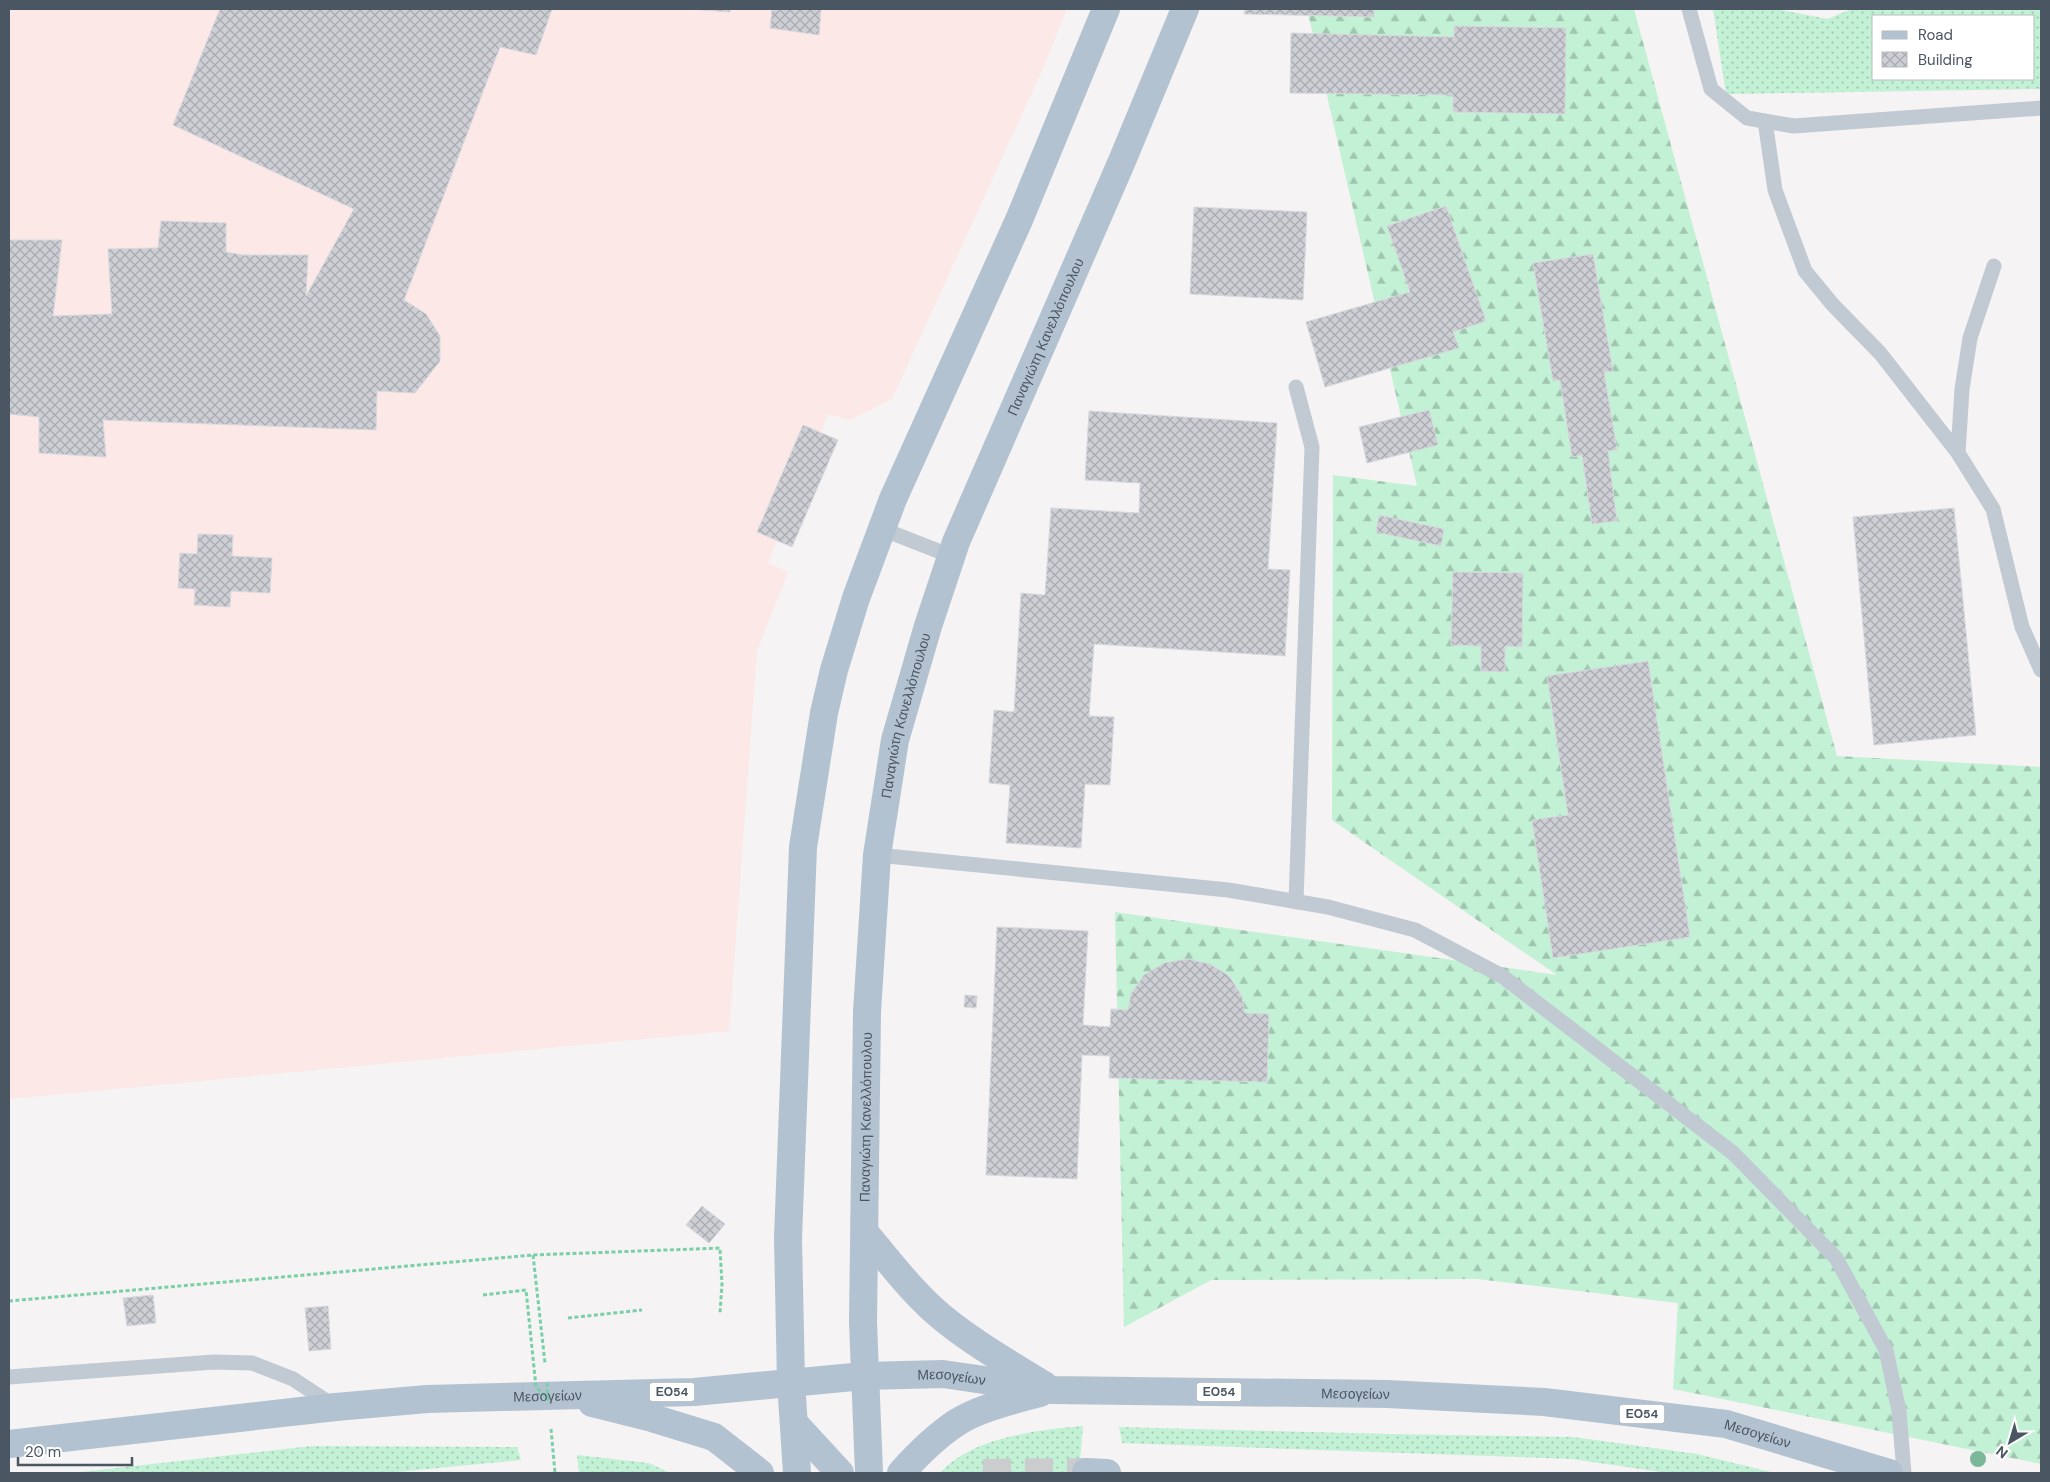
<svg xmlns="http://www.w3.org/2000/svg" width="2050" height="1482" viewBox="0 0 2050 1482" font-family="'DM Sans',sans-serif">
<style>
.medical{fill:#fce8e6}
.grass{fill:url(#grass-dots);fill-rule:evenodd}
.forest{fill:url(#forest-firs)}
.building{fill:url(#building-cross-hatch);stroke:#d7d9de}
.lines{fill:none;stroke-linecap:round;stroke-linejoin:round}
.primary-tunnel{stroke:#caccce;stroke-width:28;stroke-dasharray:28 14;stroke-linecap:butt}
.path{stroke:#7ad0a6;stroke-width:3;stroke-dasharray:4 2.5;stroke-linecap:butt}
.lane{stroke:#c1cad2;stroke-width:15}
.primary{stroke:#b3c2d1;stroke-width:28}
.path-bridge{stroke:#7ad0a6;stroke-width:3;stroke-dasharray:4 2.5;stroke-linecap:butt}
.tree{fill:#7bb799}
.labels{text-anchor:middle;stroke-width:4.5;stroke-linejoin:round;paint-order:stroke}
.shield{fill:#fff;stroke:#808990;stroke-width:1}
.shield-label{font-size:12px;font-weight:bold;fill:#4a5661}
.street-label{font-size:14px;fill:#4a5661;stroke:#fff}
</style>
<defs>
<pattern id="grass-dots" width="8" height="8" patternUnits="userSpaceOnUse" patternTransform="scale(1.25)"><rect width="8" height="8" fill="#c3f1d5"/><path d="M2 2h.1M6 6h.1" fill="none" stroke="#a0c6b0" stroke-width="1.8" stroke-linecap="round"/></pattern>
<pattern id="forest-firs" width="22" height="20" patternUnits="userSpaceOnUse" patternTransform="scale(1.25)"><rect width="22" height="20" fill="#c3f1d5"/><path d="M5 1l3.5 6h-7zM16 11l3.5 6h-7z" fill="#a0c6b0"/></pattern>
<pattern id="building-cross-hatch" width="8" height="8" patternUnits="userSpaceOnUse" patternTransform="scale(1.25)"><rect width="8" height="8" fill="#cdcfd5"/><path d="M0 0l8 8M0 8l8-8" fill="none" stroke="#a8abb0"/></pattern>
</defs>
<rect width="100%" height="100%" fill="#f5f3f3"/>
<path class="medical" d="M9,9H1067L1043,68L892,399L849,420L828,414L768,563L788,572L757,651L729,1031L9,1099Z"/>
<path class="grass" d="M1713,9H1775L1828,19L1851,9H2041V89L1726,94ZM1874,16H2034V79H1874Z
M1083,1426L1079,1473H940C973,1437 1037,1430 1083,1426Z
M1119,1427L1390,1434L1573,1437L1697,1454L1775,1473H1667L1572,1459L1122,1443Z
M312,1446L517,1447L521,1460L387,1473H72Z
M577,1455L649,1463L670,1473H579Z"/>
<path class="forest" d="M1307,9H1634L1837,756L2041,767V1464L1673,1389L1678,1303L1477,1279L1211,1280L1124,1327L1115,912L1557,975L1332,820L1333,475L1417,486Z"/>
<path class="building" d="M220,9H552L536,55L500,47L404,300L426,314L440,336V361L415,393L377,391L376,430L103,420L106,457L39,453V417L9,414V240H62L53,316L112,314L108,249L158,248L161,221L226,223V252L243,255H308L306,296L354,209L173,125Z
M688,9H730V12Z
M772,9H821L819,35L770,28Z
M1245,9H1374V17L1244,14Z
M1454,26L1566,28L1565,114L1453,112V95L1290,93L1291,33L1454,37Z
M1446,206L1486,321L1453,332L1459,348L1325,387L1306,322L1410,292L1387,226Z
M1194,207L1307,212L1303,300L1190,294Z
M1593,254L1613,371L1604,372L1617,450L1608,451L1617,521L1592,524L1582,455L1572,457L1560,380L1553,381L1533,263Z
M1429,410L1438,445L1367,463L1359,427Z
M1089,411L1277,423L1268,569L1290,570L1285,656L1094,644L1089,716L1114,717L1110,785L1085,784L1081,848L1006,843L1010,785L989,783L994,710L1014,712L1021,593L1045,595L1051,508L1139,513L1140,483L1085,480Z
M803,425L838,440L792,547L757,532Z
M1954,508L1976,735L1874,745L1853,517Z
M1379,515L1444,529L1441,546L1376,532Z
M198,534L233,535L232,556L272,558L270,593L231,591L230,607L194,605L195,589L178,588L180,553L197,554Z
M1453,572L1523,573L1522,647L1505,646V672L1481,671V646L1451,645Z
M1648,661L1690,937L1553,958L1532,820L1568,815L1547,676Z
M997,927L1088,931L1083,1025L1110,1027L1111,1009L1128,1010L1131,994L1144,975L1164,963L1187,959L1210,964L1229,976L1242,996L1245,1013L1269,1014L1267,1082L1109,1078L1110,1056L1082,1055L1077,1179L986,1175Z
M965,995L977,996L976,1008L964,1007Z
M702,1206L725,1224L709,1243L686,1225Z
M153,1295L156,1323L127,1326L123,1298Z
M328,1306L331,1349L309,1351L305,1308Z"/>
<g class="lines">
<path class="primary-tunnel" d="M983,1473L1086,1472"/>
<path class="path" d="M533,1255L545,1363
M9,1301L533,1255L720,1248L722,1284L720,1313
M568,1318L642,1310
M551,1429L555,1473"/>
<path class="lane" d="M1689,9L1711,89L1747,118L1794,126L2041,108
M1765,121L1775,190L1805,271L1833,305L1880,353L1958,453L1993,509L2022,627L2041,670
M1296,387L1312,447L1296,902
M1958,453L1962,389L1970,338L1994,266
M882,529L951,556
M877,855L1228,890L1328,907L1415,930L1502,976L1733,1153L1836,1258L1886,1350L1899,1411L1904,1473
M9,1377L214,1362L252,1363L293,1379L334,1406"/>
<g class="primary">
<path d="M865,1233C890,1262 914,1295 944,1319C975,1344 1010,1364 1044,1385"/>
<path d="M592,1403L652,1418L714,1437L760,1473"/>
<path d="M794,1423L840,1473"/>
<path id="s1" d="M9,1444L336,1407L427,1399L694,1392L864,1376L943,1374L1052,1390L1387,1394L1544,1402L1726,1424L1889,1473"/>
<path d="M1086,1472L1107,1473"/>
<path d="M797,1473L791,1382L788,1238L803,847L824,713L834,670L856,598L893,499L1019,220L1106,9"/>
<path id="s2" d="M869,1473L863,1322L867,1012L877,855L895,740L928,626L956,542L1122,161L1185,9"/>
<path d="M901,1473C917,1455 935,1437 956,1423C979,1408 1014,1400 1040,1393"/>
</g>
<path class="path-bridge" d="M483,1295L526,1290L536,1387L549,1400
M547,1383L548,1399"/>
</g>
<circle class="tree" cx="1978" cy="1459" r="8"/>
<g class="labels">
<g class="shield">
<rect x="649.5" y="1382.5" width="45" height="19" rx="4"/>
<rect x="1196.5" y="1382.5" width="45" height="19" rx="4"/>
<rect x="1619.5" y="1404.5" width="45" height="19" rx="4"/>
</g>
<g class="shield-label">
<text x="672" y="1396">ΕΟ54</text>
<text x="1219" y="1396">ΕΟ54</text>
<text x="1642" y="1418">ΕΟ54</text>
</g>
<g class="street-label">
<text dy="5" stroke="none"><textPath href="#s2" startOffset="1166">Παναγιώτη Κανελλόπουλου</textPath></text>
<text dy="5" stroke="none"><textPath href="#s2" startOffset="761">Παναγιώτη Κανελλόπουλου</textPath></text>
<text dy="5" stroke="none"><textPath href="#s2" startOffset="356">Παναγιώτη Κανελλόπουλου</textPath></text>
<text dy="5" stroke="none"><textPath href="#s1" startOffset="946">Μεσογείων</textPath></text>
<text dy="5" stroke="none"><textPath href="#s1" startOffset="1351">Μεσογείων</textPath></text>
<text dy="5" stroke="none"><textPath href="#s1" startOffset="541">Μεσογείων</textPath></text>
<text dy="5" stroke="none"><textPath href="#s1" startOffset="1756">Μεσογείων</textPath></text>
</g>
</g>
<rect width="2050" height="1482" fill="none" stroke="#4a5661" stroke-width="20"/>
<rect x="1872" y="15" width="162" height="65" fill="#ffffff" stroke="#b7bbc0"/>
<rect x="1882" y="31" width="25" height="8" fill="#b3c2d1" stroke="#b7bbc0"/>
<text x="1918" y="40" font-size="15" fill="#4a5661">Road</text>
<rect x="1882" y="52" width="25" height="15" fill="url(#building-cross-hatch)" stroke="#b7bbc0"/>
<text x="1918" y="65" font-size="15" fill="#4a5661">Building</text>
<g transform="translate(2010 1442) rotate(218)" stroke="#ffffff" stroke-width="4" paint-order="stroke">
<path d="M0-4L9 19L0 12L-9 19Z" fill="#4a5661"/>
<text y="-8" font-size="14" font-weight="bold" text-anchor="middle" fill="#4a5661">N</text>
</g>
<path d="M18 1457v8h114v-8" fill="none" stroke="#4a5661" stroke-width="2.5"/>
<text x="25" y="1457" font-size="15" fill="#4a5661" stroke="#ffffff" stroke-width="4" paint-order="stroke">20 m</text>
</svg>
